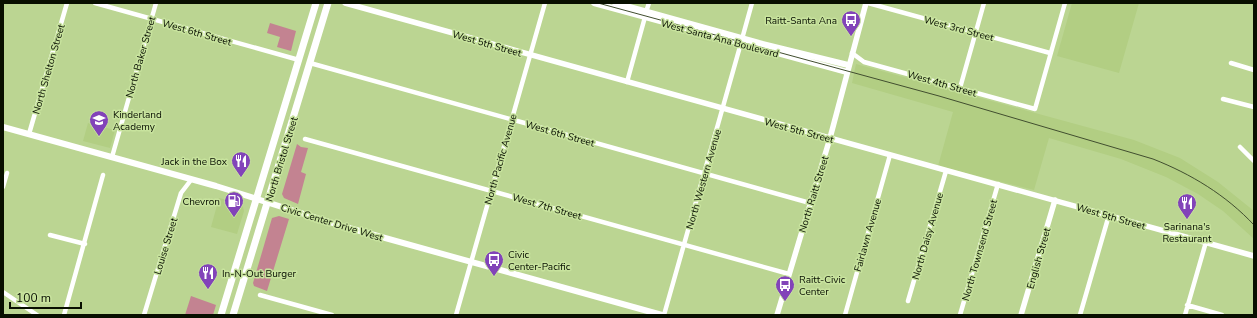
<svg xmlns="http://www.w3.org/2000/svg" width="1257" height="318" viewBox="0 0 1257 318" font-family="'Nunito Sans',sans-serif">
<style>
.built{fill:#b2ce83}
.grass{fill:#c38391}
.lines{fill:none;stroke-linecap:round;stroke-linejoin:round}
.minor{stroke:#fff;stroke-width:4.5}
.tertiary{stroke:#fff;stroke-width:5.5}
.secondary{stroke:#fff;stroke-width:6}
.primary{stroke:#fff;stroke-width:7}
.tram{stroke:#414e2f;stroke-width:1}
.labels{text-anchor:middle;stroke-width:3;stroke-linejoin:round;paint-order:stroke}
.poi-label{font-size:10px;fill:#080f00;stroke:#c8e39e;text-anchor:start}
.street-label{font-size:10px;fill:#080f00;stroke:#c8e39e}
</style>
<rect width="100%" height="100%" fill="#bbd592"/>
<path class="built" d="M1072,3H1139L1119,73L1057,56Z
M856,64L1134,140L1180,158L1218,182L1254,211V239L1223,211L1198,194L1166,177L1121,159L1049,138L1034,190L938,166L953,112L852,83Z
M88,123L115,130L110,148L83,141Z
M219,198L240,203L243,207L244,211L237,234L211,227Z"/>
<path class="grass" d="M270,23L296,31L291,51L277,47L280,37L267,33Z
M297,144L301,147L308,148L301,172L306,174L298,204L284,198L282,194Z
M279,216L289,219L267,291L254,286L253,283L272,218Z
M191,296L216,305L213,315H185Z"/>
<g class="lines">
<path class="minor" d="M95,3L299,60
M868,3L1050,53
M646,12L649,3
M742,39L752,3
M852,53L864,62L1035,109L1065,3
M310,63L810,203
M1231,63L1254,70
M627,82L645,17
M960,88L984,3
M1223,99L1254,107
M29,134L67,3
M305,139L789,274
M1240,147L1254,161
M112,157L156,3
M3,187L7,173
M50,235L85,244
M3,292L37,315
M260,295L332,315
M908,301L946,171
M1187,305L1222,315
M64,315L103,175
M144,315L181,193L191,180
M456,315L545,3
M664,315L741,43
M845,315L890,155
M960,315L998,184
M1080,315L1109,215
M1185,315L1206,242"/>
<path class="tertiary" d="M345,3L1254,256
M777,315L830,138L866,3
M1021,315L1055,200"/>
<path class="secondary" d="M594,3L847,72
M615,3L759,43L848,65
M3,127L216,186L342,226L662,315"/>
<path class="primary" d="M221,315L316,3
M233,315L328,3"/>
<path class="tram" d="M598,3L939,96L1153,159C1191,174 1226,195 1254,225"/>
</g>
<defs>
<g id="bus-pin" transform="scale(1)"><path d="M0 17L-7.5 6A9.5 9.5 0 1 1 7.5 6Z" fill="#8243b9" stroke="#c8e39e"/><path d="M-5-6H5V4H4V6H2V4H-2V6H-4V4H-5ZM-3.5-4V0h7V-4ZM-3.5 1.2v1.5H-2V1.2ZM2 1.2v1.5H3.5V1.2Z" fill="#fff"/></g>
<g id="school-pin" transform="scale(1)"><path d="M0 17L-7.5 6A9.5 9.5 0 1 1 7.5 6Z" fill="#8243b9" stroke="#c8e39e"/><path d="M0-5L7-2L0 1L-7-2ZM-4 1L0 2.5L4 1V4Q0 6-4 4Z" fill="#fff"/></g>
<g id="restaurant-pin" transform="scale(1)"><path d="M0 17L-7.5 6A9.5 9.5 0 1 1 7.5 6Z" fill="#8243b9" stroke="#c8e39e"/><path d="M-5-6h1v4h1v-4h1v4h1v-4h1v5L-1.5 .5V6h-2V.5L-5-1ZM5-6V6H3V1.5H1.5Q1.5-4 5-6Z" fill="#fff"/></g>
<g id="fuel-pin" transform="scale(1)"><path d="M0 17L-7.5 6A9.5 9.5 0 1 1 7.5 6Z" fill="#8243b9" stroke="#c8e39e"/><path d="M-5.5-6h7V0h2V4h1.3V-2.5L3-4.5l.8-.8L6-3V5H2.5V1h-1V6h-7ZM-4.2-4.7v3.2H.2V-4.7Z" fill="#fff"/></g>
</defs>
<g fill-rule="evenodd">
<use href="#bus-pin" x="851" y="20"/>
<use href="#school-pin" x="99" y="120"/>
<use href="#restaurant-pin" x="241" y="161"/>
<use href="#fuel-pin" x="234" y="201"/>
<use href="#restaurant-pin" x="1187" y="203"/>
<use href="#bus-pin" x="494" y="260"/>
<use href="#restaurant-pin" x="208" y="273"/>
<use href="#bus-pin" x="785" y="285"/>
</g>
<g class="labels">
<g class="poi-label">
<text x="837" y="24" text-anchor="end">Raitt-Santa Ana</text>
<text x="113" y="118">Kinderland<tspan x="113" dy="12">Academy</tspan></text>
<text x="227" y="165" text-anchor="end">Jack in the Box</text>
<text x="220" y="205" text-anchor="end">Chevron</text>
<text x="1187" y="230" text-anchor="middle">Sarinana's<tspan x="1187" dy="12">Restaurant</tspan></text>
<text x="508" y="258">Civic<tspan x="508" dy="12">Center-Pacific</tspan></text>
<text x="222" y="277">In-N-Out Burger</text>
<text x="799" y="283">Raitt-Civic<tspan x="799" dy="12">Center</tspan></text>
</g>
<g class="street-label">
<text transform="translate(959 28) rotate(15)" y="4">West 3rd Street</text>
<text transform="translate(197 32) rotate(16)" y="4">West 6th Street</text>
<text transform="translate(720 38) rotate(15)" y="4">West Santa Ana Boulevard</text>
<text transform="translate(487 43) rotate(16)" y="4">West 5th Street</text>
<text transform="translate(140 57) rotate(-74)" y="4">North Baker Street</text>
<text transform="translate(48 69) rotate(-74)" y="4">North Shelton Street</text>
<text transform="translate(942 83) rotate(16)" y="4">West 4th Street</text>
<text transform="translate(799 130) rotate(15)" y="4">West 5th Street</text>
<text transform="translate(560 133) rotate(16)" y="4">West 6th Street</text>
<text transform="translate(281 159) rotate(-73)" y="4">North Bristol Street</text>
<text transform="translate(500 159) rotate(-74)" y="4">North Pacific Avenue</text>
<text transform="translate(703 179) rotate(-74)" y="4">North Western Avenue</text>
<text transform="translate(813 194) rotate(-73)" y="4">North Raitt Street</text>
<text transform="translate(547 206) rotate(16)" y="4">West 7th Street</text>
<text transform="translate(1111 216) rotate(16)" y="4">West 5th Street</text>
<text transform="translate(332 222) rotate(17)" y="4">Civic Center Drive West</text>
<text transform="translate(867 235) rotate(-74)" y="4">Fairlawn Avenue</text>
<text transform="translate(927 236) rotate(-74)" y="4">North Daisy Avenue</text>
<text transform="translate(165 246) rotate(-73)" y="4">Louise Street</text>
<text transform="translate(979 250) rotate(-74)" y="4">North Townsend Street</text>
<text transform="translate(1038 258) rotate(-74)" y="4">English Street</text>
</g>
</g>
<rect width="1257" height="318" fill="none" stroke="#080f00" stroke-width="8"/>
<path d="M10 302v6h71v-6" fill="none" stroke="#080f00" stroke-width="2"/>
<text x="16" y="302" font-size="12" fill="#080f00" stroke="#c8e39e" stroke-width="3" paint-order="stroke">100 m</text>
</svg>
